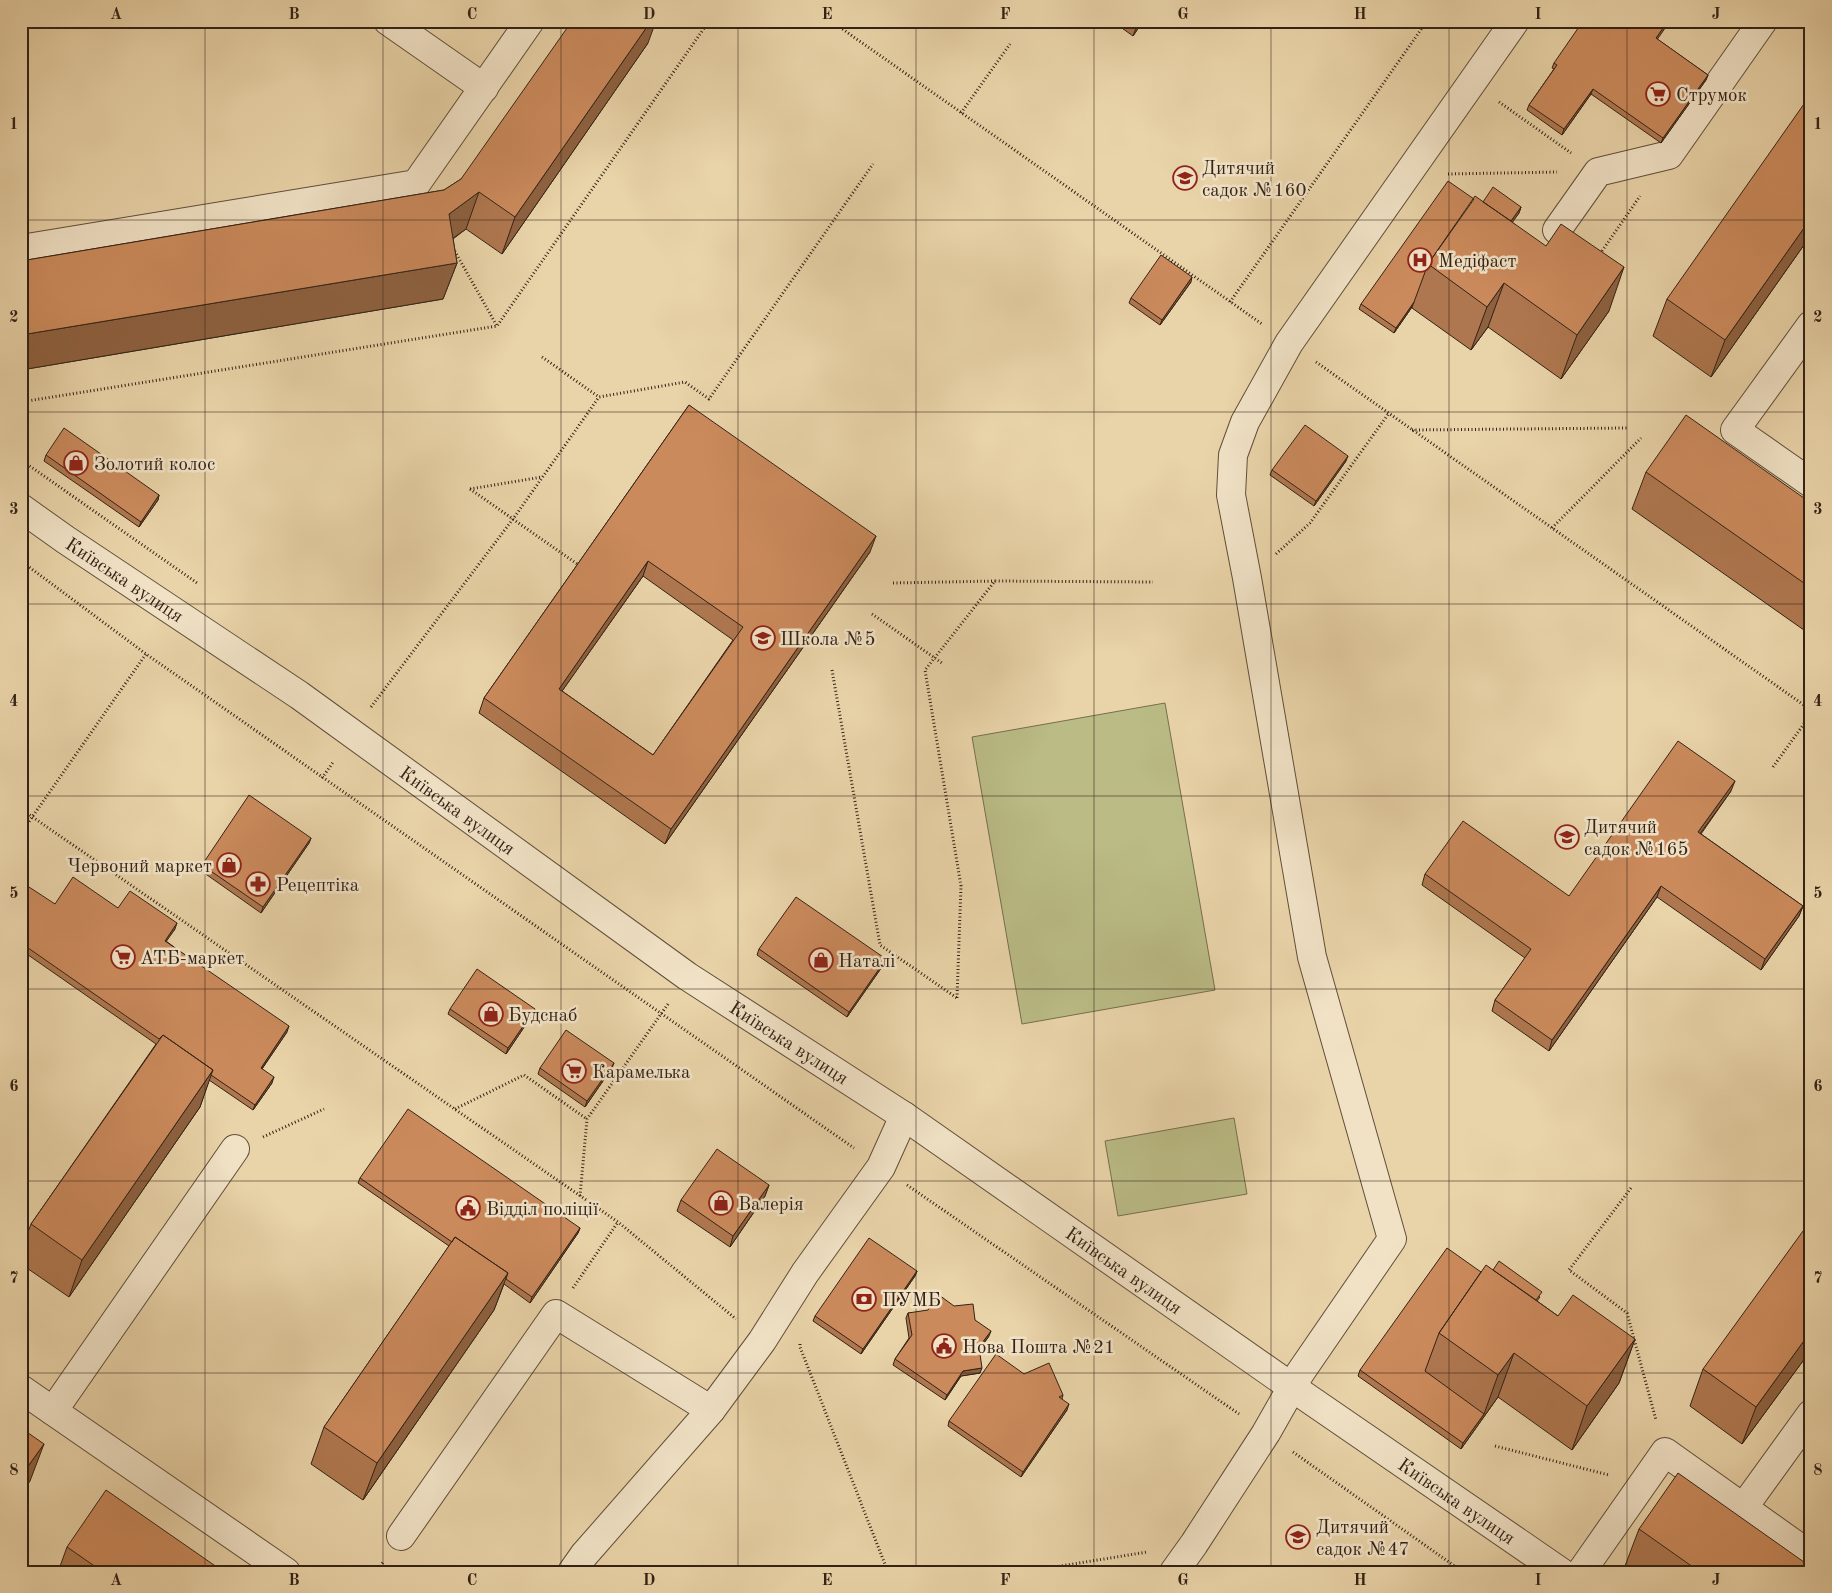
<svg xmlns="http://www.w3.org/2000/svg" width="1832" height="1593" viewBox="0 0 1832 1593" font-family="'Old Standard TT',serif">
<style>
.green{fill:#babb85;stroke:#766e4e}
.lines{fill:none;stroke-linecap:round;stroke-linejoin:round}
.minor-casing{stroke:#604e3a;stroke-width:30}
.path{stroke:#332216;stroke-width:3;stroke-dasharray:1 2.5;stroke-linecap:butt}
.minor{stroke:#f1e2c6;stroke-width:28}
.wall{fill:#af774f;stroke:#332216;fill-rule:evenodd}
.shaded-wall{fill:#8e6140;stroke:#332216}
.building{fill:#cb8a5c;stroke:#332216;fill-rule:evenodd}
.grid{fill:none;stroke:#332216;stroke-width:1;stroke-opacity:0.55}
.labels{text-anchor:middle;stroke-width:5;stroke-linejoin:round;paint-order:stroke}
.poi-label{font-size:19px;fill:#332216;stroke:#f1e2c6;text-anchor:start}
.street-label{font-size:19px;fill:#332216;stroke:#f1e2c6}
.neatline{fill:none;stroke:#332216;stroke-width:2}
.grid-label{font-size:16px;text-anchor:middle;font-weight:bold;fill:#332216}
</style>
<rect width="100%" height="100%" fill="#e9d3a8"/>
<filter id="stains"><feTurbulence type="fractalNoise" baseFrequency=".004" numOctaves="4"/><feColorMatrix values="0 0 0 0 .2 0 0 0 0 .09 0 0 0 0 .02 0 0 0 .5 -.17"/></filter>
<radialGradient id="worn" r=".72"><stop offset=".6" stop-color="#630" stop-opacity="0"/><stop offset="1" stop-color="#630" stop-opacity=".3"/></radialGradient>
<path class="green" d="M1165,703L1215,990L1022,1024L972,737Z
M1234,1118L1247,1194L1118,1216L1105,1141Z"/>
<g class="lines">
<g class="minor-casing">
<g id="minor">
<path d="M388,21L484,88"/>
<path d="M1557,230L1598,172L1669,155L1763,21"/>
<path d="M21,249L416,184L530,21"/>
<path d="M1811,325L1735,430L1811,483"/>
<path id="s1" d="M21,508L66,540L299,695L687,976L904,1116L1293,1388L1561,1572"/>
<path d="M21,1389L286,1572"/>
<path d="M53,1411L235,1149"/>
<path d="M1743,1508L1811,1414"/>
<path d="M401,1536L556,1314L711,1410"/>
<path d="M572,1572L584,1555L711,1410L762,1341L805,1273L881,1167L904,1116"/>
<path d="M1174,1572L1194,1544L1266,1433L1300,1373L1392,1239L1312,957L1247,578L1231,495L1233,455L1245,422L1289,343L1515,21"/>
<path d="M1581,1572L1665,1452L1811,1556"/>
</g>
</g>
<path class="path" d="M831,21L1262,324
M1499,102L1571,153
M961,113L1010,44
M1448,174L1557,172
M453,248L497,326
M1602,251L1640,196
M1230,302L1427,21
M542,357L599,397L685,382L709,399L873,164
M1316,362L1811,710
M21,402L497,326L709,21
M1412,430L1627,428
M21,460L197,583
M470,489L580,566
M470,489L542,477
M1552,528L1641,438
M1276,554L1310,523L1389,413
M21,561L146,654L854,1148
M893,583L995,581
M872,614L942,663
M832,670L880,945L957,998
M371,707L513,519L599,397
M1773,767L1811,714
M322,778L334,761
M21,809L618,1222L736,1319
M21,833L146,654
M957,998L961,886L925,670L995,581L1153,582
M455,1109L524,1075L587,1119
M263,1137L324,1109
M907,1185L1239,1414
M1631,1188L1569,1270L1627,1313L1656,1420
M580,1196L587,1119L668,1004
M573,1288L618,1222
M800,1344V1347L888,1572
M1495,1446L1609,1475
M1293,1452L1463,1572
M376,1572L384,1561
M1024,1572L1147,1552"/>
<use href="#minor" class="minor"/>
</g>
<path class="wall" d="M1112,21H1143L1133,36Z
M1223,21H1239L1234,29Z
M1657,39L1708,75L1706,80L1661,143L1591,94L1562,135L1527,110L1529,105L1554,69L1552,68L1554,63Z
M648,43L502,254L466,229L453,239L457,263L443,299L21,370V261L444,190L461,179Z
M1483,202L1521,207L1519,213L1512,222L1609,311L1561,379L1488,327L1471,350L1412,308V307L1394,333L1359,309L1361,304Z
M1811,235L1711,377L1653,336L1667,299Z
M1191,282L1160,325L1129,303L1131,298Z
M689,405L870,552L665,844L479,713L484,698ZM643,576L733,640L653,755L562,691Z
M46,455L159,495L158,500L139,527L44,461Z
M1346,461L1314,506L1270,475L1272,470Z
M1646,472L1811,503V635L1632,509Z
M1731,791L1701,834L1803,906L1799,916L1761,970L1657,897L1549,1051L1492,1011L1495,1000L1525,958L1422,885L1425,874L1569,896Z
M311,838L309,843L261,913L200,870L202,865Z
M21,898L55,904L118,908L175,929L166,941L287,1032L262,1069L272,1083L253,1110L209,1080L200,1107L69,1297L21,1264V1251L31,1224L156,1044L21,950Z
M759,949L886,959L884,964L847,1017L757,955Z
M450,1009H535L533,1014L506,1054L448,1014Z
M540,1068H612L585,1107L538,1074Z
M360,1178L580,1228L578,1233L530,1303L504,1284L494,1310L363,1500L311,1464L324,1427L449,1246L358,1183Z
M769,1185L765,1196L730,1247L677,1211L681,1200Z
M1493,1270L1540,1297L1537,1301L1558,1316L1635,1339L1619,1383L1572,1450L1498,1397L1461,1449L1358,1376L1360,1370Z
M917,1271L915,1276L861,1354L813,1321L815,1316Z
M908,1313L975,1320L989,1336L980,1349V1373L961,1376L945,1400L893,1365L895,1359L909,1338L906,1318Z
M1811,1350L1742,1444L1690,1406L1703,1369Z
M1024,1374L1063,1395L1062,1399L1067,1410L1021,1477L948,1426L949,1421Z
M1639,1529L1811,1572H1634L1625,1566Z
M67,1547L224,1572H58Z"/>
<path class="shaded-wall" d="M651,21H656L648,43L502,254L515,217Z
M1139,21H1143L1133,36L1137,25Z
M1237,21H1239L1234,29Z
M1668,21H1670L1654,44L1656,38Z
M1708,75L1706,80L1661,143L1663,138Z
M1593,89L1591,94L1562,135L1564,129Z
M479,192L466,229L435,251L449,214Z
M1521,207L1519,213L1507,230L1509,224Z
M1811,218V235L1711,377L1725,340Z
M457,263L443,299L21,370V335Z
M1624,267L1609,311L1561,379L1577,335Z
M1192,277L1191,282L1160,325L1162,320Z
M1504,283L1488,327L1471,350L1487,307Z
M1414,302L1412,307L1394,333L1396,328Z
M1348,456L1346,461L1314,506L1316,501Z
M159,495L158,500L139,527L141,522Z
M876,536L870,552L665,844L671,829Z
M648,561L643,576L553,704L559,689Z
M1735,781L1731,791L1694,842L1698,832Z
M311,838L309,843L261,913L263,907Z
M1661,886L1657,897L1549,1051L1552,1040Z
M1803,906L1799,916L1761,970L1765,959Z
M177,923L175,929L163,946L165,941Z
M886,959L884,964L847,1017L849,1012Z
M535,1009L533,1014L506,1054L508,1048Z
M289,1026L287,1032L259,1073L261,1068Z
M614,1063L612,1068L585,1107L587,1101Z
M213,1070L200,1107L69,1297L82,1260Z
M274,1077L272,1083L253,1110L255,1105Z
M769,1185L765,1196L730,1247L733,1236Z
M580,1228L578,1233L530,1303L532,1297Z
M917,1271L915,1276L861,1354L863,1349Z
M508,1273L494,1310L363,1500L377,1463Z
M991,1331L989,1336L977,1352L979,1347Z
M1811,1331V1350L1742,1444L1756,1407Z
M1635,1339L1619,1383L1572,1450L1587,1406Z
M1514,1353L1498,1397L1461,1449L1463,1443L1484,1414L1498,1375Z
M982,1368L980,1373L961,1376L945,1400L947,1395L963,1371Z
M1069,1404L1067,1410L1021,1477L1023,1472Z
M44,1444L30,1481L21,1494V1476Z"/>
<path class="building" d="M572,21H651L515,217L479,192L449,214L457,263L21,335V261L444,190L461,179Z
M1131,21H1139L1137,25Z
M1583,21H1668L1656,38L1708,75L1663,138L1593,89L1564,129L1529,105L1557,65L1554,63Z
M1811,94V218L1725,340L1667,299Z
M1448,181L1474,199L1428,264L1414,302L1396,328L1361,304Z
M1493,187L1521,207L1511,221L1483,202Z
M1475,196L1546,246L1561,224L1624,267L1577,335L1504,283L1487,307L1428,264Z
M1161,255L1192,277L1162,320L1131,298Z
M689,405L876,536L671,829L484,698ZM648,561L743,627L653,755L559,689Z
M1686,415L1811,503V588L1646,472Z
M1305,425L1348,456L1316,501L1272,470Z
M64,428L159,495L141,522L46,455Z
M21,668L26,671L21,678Z
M1678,741L1735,781L1698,832L1803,906L1765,959L1661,886L1552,1040L1495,1000L1531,949L1425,874L1463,821L1569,896Z
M249,795L311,838L263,907L202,865Z
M73,877L118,908L130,891L177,923L165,941L289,1026L261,1068L274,1077L255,1105L211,1075L213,1070L163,1035L159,1039L21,943V898L29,887L55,904Z
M796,897L886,959L849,1012L759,949Z
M477,969L535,1009L508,1048L450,1009Z
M566,1030L614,1063L587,1101L540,1068Z
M163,1035L213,1070L82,1260L31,1224Z
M408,1109L580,1228L532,1297L506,1279L508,1273L455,1237L452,1242L360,1178Z
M717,1149L769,1185L733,1236L681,1200Z
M1811,1220V1331L1756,1407L1703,1369Z
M455,1237L508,1273L377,1463L324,1427Z
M869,1238L917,1271L863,1349L815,1316Z
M1447,1248L1481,1272L1439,1333L1425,1371L1484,1414L1463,1443L1360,1370Z
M1499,1261L1542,1292L1536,1300L1493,1270Z
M1486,1265L1558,1316L1573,1295L1635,1339L1587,1406L1514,1353L1498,1375L1439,1333Z
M939,1295L954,1306L973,1304L975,1320L991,1331L979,1347L982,1368L963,1371L947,1395L895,1359L912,1335L908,1313L928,1310Z
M996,1354L1024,1374L1049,1363L1063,1395L1059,1397L1069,1404L1023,1472L949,1421Z
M21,1428L44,1444L21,1476Z
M1678,1473L1811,1567V1572H1700L1639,1529Z
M106,1490L224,1572H103L67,1547Z
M596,1569L601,1572H594Z"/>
<path class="grid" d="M205,21V1572M383,21V1572M561,21V1572M738,21V1572M916,21V1572M1094,21V1572M1271,21V1572M1449,21V1572M1627,21V1572M21,220H1811M21,412H1811M21,604H1811M21,796H1811M21,989H1811M21,1181H1811M21,1373H1811"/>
<defs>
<g id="supermarket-ring" transform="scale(1.25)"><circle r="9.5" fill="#f1e2c6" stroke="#8f2418" stroke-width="1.5"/><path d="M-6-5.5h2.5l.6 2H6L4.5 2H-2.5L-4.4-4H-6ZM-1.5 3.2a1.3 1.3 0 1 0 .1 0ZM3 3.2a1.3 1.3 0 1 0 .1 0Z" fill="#8f2418"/></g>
<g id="school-ring" transform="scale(1.25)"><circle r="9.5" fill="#f1e2c6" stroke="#8f2418" stroke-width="1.5"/><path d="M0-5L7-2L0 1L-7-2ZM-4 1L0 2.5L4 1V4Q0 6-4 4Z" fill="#8f2418"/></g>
<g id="hospital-ring" transform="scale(1.25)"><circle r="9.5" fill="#f1e2c6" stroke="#8f2418" stroke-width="1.5"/><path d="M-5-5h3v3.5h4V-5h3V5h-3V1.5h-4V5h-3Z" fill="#8f2418"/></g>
<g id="shop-ring" transform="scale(1.25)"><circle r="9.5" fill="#f1e2c6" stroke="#8f2418" stroke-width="1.5"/><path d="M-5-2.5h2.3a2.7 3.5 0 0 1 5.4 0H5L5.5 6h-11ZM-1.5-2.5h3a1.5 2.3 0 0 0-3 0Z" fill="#8f2418"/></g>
<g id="pharmacy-ring" transform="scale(1.25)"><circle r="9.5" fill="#f1e2c6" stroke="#8f2418" stroke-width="1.5"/><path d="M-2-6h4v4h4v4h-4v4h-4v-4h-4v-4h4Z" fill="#8f2418"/></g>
<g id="civic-ring" transform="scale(1.25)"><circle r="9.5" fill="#f1e2c6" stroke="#8f2418" stroke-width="1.5"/><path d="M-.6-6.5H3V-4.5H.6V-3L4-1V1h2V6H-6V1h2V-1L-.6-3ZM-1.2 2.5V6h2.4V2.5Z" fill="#8f2418"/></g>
<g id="bank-ring" transform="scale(1.25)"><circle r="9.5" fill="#f1e2c6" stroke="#8f2418" stroke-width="1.5"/><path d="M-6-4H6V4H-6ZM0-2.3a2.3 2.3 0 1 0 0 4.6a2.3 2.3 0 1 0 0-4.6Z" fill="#8f2418"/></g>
</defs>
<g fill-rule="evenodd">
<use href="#supermarket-ring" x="1658" y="94"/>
<use href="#school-ring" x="1185" y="178"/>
<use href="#hospital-ring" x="1420" y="260"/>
<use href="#shop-ring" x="76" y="463"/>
<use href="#school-ring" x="763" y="638"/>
<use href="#school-ring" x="1567" y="837"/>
<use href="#shop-ring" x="229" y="865"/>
<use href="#pharmacy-ring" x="258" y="884"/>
<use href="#supermarket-ring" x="123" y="957"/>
<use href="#shop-ring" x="821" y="960"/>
<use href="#shop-ring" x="491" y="1014"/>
<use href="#supermarket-ring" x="574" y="1071"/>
<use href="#shop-ring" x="721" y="1203"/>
<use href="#civic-ring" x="468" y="1208"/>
<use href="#bank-ring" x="864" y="1299"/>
<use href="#civic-ring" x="944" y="1346"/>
<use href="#school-ring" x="1298" y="1537"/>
</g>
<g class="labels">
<g class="poi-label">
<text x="1676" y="101">Струмок</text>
<text x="1202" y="174">Дитячий<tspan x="1202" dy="22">садок №160</tspan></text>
<text x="1438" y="267">Медіфаст</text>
<text x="94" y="470">Золотий колос</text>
<text x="780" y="645">Школа №5</text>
<text x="1584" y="833">Дитячий<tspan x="1584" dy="22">садок №165</tspan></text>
<text x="212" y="872" text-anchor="end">Червоний маркет</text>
<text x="276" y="891">Рецептіка</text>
<text x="140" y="964">АТБ-маркет</text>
<text x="838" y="967">Наталі</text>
<text x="508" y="1021">Будснаб</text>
<text x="592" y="1078">Карамелька</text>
<text x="738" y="1210">Валерія</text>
<text x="486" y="1215">Відділ поліції</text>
<text x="882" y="1306">ПУМБ</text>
<text x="962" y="1353">Нова Пошта №21</text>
<text x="1316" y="1533">Дитячий<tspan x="1316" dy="22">садок №47</tspan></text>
</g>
<g class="street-label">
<text dy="7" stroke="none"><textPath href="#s1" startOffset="126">Київська вулиця</textPath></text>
<text dy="7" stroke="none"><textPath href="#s1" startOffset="531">Київська вулиця</textPath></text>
<text dy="7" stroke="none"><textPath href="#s1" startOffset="936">Київська вулиця</textPath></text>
<text dy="7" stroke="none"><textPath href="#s1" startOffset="1341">Київська вулиця</textPath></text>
<text dy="7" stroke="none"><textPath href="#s1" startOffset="1746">Київська вулиця</textPath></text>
</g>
</g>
<rect width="1832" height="1593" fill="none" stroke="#e9d3a8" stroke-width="55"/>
<rect x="28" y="28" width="1776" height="1538" class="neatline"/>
<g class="grid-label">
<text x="116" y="19">A</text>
<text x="294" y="19">B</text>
<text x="472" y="19">C</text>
<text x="649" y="19">D</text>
<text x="827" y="19">E</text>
<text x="1005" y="19">F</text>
<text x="1183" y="19">G</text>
<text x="1360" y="19">H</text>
<text x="1538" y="19">I</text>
<text x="1716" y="19">J</text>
<text x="14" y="129">1</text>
<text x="1818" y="129">1</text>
<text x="14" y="322">2</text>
<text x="1818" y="322">2</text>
<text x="14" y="514">3</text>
<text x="1818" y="514">3</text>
<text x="14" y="706">4</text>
<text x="1818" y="706">4</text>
<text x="14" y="898">5</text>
<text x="1818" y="898">5</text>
<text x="14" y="1091">6</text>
<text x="1818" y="1091">6</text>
<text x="14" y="1283">7</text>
<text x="1818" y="1283">7</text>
<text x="14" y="1475">8</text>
<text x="1818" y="1475">8</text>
<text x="116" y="1585">A</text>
<text x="294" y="1585">B</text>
<text x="472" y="1585">C</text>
<text x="649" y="1585">D</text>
<text x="827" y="1585">E</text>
<text x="1005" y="1585">F</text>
<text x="1183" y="1585">G</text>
<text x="1360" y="1585">H</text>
<text x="1538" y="1585">I</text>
<text x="1716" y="1585">J</text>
</g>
<rect width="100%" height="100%" filter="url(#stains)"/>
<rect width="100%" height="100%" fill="url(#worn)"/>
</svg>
